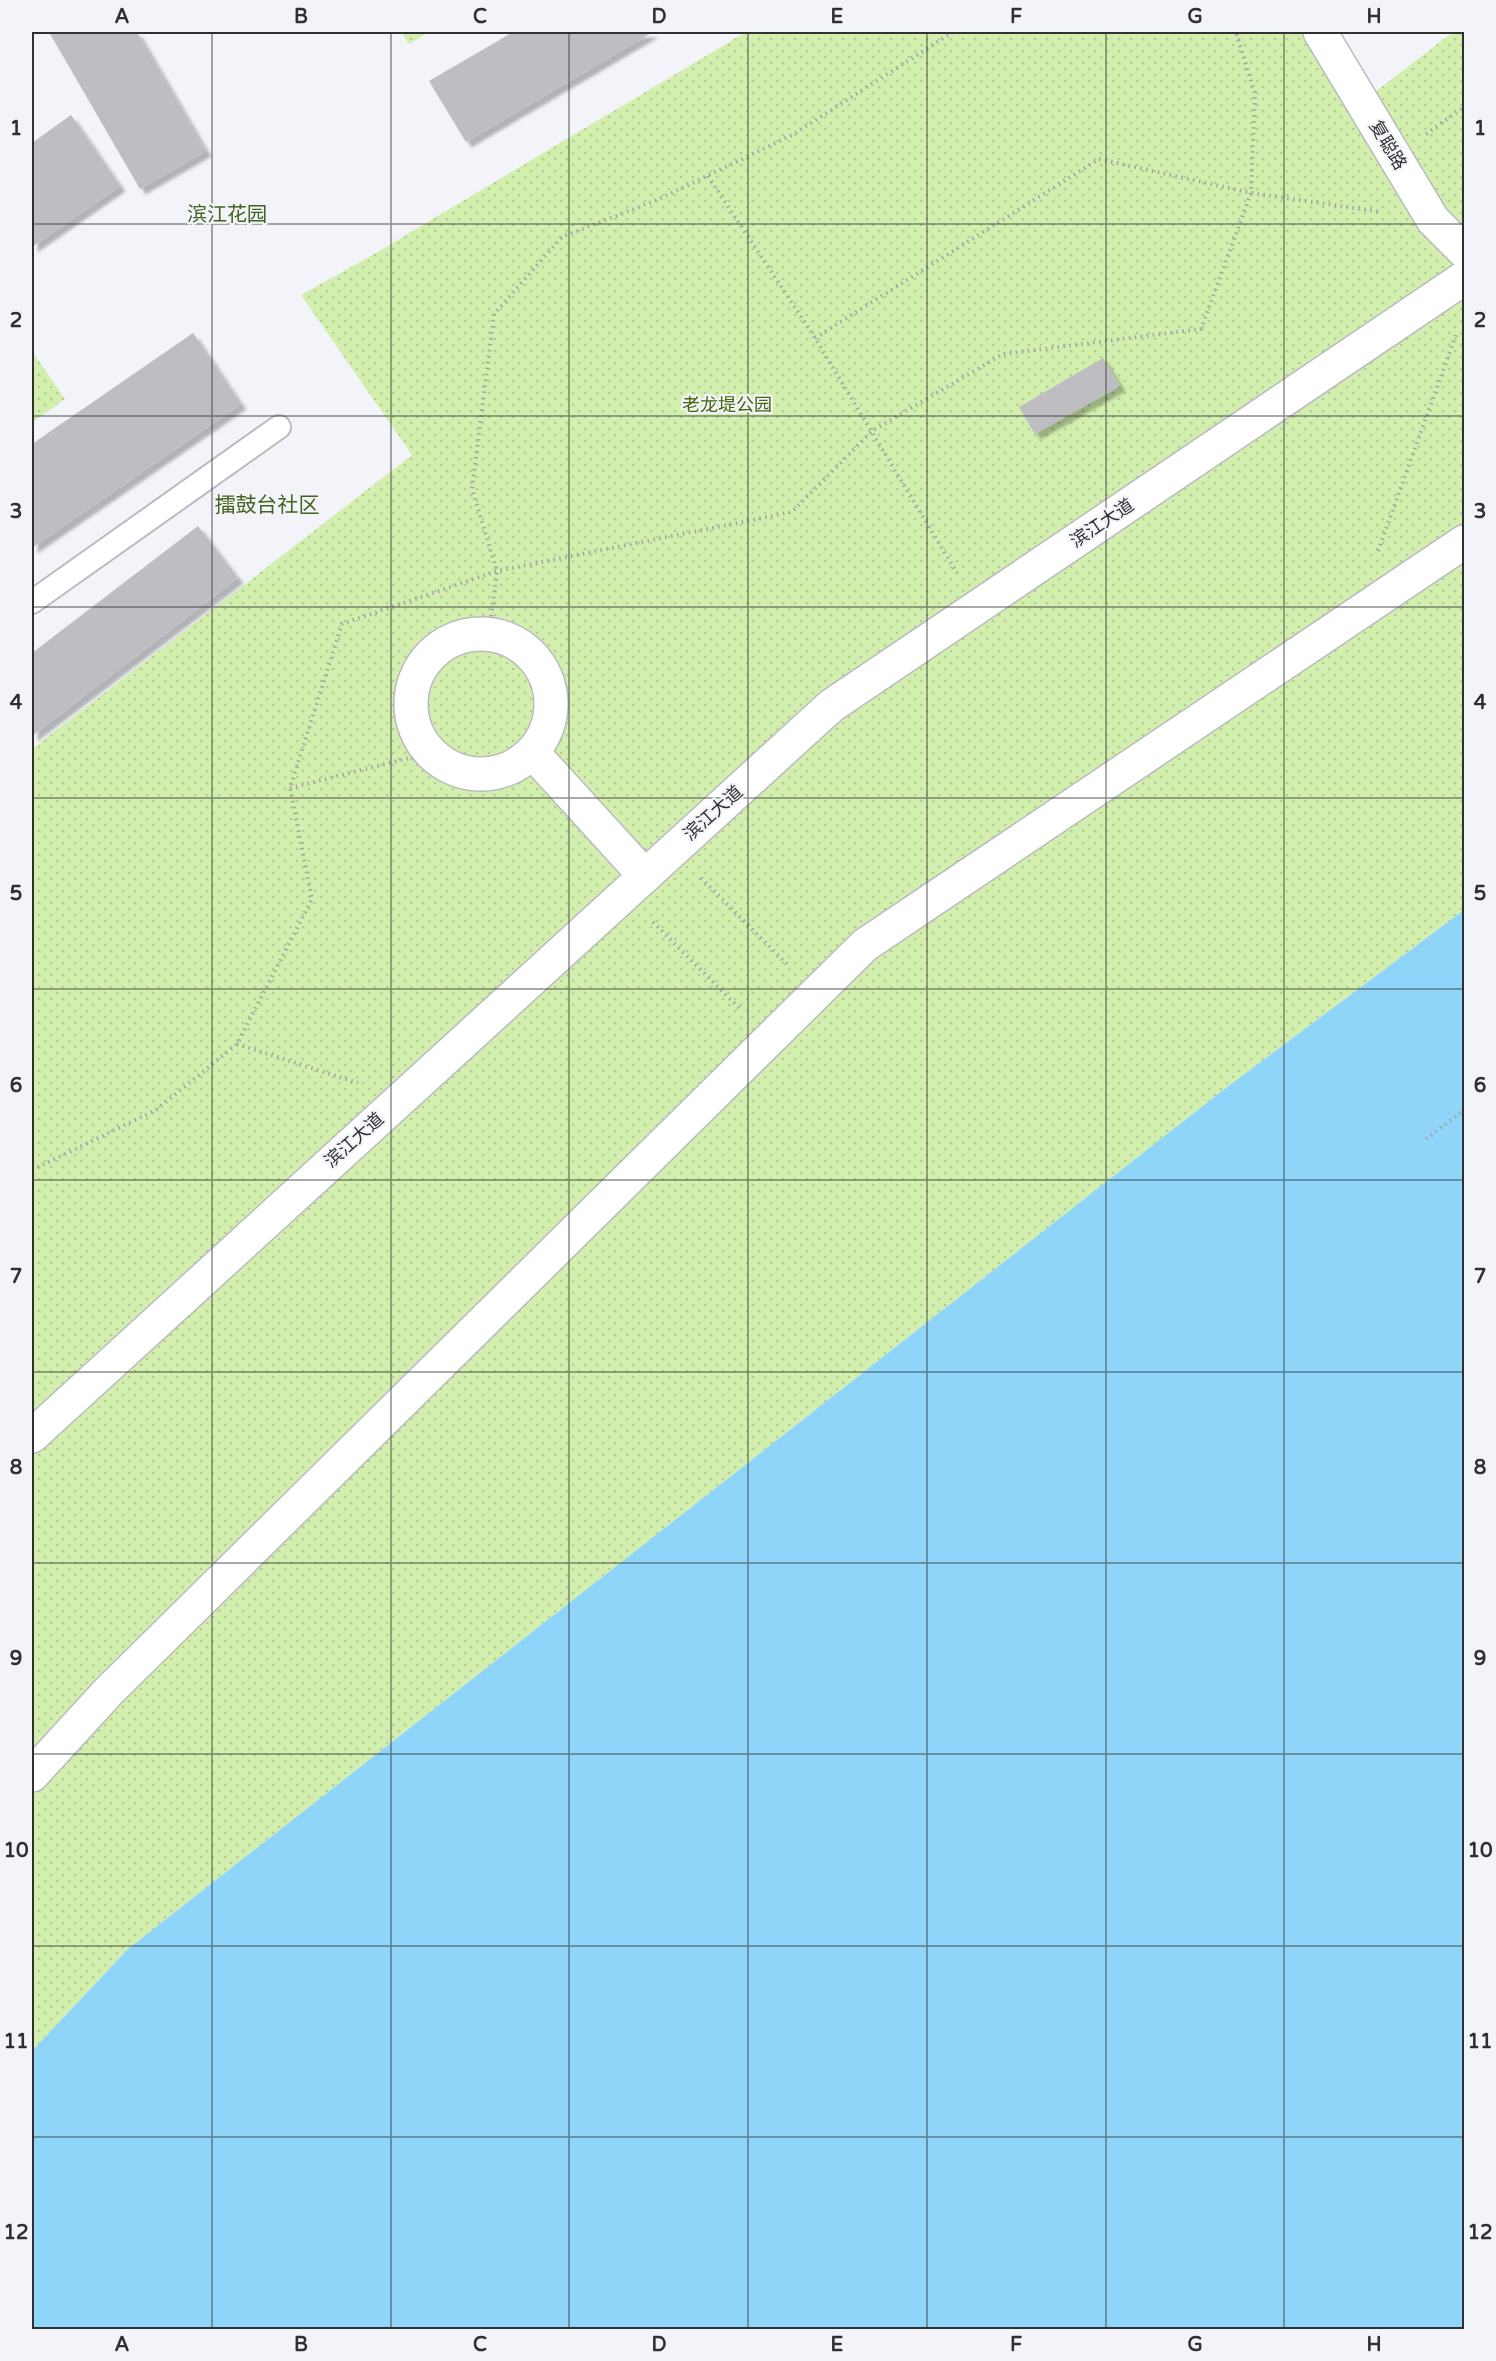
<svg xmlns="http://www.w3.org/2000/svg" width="1496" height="2361" viewBox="0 0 1496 2361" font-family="'Varela Round','Noto Sans SC',sans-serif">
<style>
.park{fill:url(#park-dots)}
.water{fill:#8ed5f9}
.building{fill:#bebdc2;filter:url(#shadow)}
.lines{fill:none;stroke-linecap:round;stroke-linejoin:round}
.lane-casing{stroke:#babbc0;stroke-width:26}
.street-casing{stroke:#babbc0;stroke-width:36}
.secondary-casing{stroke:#babbc0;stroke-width:36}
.path{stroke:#a4a4a8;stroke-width:4;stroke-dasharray:1.5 4.5;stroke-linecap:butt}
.lane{stroke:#fff;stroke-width:22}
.street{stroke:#fff;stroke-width:33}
.secondary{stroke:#fff;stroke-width:33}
.grid{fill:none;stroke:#303032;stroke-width:1.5;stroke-opacity:0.55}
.labels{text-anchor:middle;stroke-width:4.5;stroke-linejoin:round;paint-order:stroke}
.street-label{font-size:18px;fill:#303032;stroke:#f3f4f9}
.park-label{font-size:18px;fill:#47630e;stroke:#f3f4f9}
.neighbourhood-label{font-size:20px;fill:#426220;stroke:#f3f4f9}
.quarter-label{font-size:21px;fill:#426220;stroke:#f3f4f9}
.neatline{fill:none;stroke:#303032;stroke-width:2}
.grid-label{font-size:20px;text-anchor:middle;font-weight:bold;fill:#303032}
</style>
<defs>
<pattern id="park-dots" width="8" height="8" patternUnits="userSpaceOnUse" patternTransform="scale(1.5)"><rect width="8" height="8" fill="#d3efae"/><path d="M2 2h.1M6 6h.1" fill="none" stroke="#b5cd96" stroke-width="1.8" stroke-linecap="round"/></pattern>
<filter id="shadow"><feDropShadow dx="5.5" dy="5.5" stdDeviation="1.5" flood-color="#0004"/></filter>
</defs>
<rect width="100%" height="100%" fill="#f3f4f9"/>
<path class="park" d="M401,32H429L409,44Z
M746,32H1320L1362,102L1453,32H1464V910L1222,1091L128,1949L32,2051V749L412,455L301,295L369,257Z
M32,351L65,399L32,423Z"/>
<path class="water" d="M1464,910V2329H32V2051L128,1949L1222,1091Z"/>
<path class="building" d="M49,32H137L206,151L140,189Z
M513,32H653L466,142L429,81Z
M71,115L120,186L32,247V143Z
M193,333L241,404L32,548V444Z
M1103,358L1120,386L1035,434L1019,407Z
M198,526L238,578L32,736V653Z"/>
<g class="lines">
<g class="lane-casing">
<path id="lane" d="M32,602L279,427"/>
</g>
<g class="street-casing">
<path id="street" d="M1320,32L1433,220L1464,251
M411 704a70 70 0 1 1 140 0a70 70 0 1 1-140 0Z
M533,753L645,876
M32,1775L108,1692L865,945L1464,542"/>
</g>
<g class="secondary-casing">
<path id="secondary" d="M32,1436L831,706L1464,278"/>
</g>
<path class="path" d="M1426,134L1464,107
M708,176L815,338L957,573
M815,338L1099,159L1251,193L1382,212
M1378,551L1457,332
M489,634L497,571L472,489L494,314L562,237L657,200L792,135L953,32
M290,788L429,753
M701,878L789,966
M653,922L741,1010
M237,1044L358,1083
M1426,1139L1464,1110
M32,1170L156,1110L237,1044L312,899L290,788L342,624L497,571L792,512L872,431L1003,354L1201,329L1251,193L1255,94L1236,32"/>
<use href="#lane" class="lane"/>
<use href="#street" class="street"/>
<use href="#secondary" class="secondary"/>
</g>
<path class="grid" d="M212,32V2330M391,32V2330M569,32V2330M748,32V2330M927,32V2330M1106,32V2330M1284,32V2330M32,224H1464M32,416H1464M32,607H1464M32,798H1464M32,989H1464M32,1180H1464M32,1372H1464M32,1563H1464M32,1754H1464M32,1946H1464M32,2137H1464"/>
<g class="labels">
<g class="street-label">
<text transform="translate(1388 145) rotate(59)" y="6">复聪路</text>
<text transform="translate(1102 523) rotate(-34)" y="6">滨江大道</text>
<text transform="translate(713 813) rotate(-42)" y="6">滨江大道</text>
<text transform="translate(354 1140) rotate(-42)" y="6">滨江大道</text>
</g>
<g class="park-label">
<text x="727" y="411">老龙堤公园</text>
</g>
<g class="neighbourhood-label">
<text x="227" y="221">滨江花园</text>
</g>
<g class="quarter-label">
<text x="267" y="512">擂鼓台社区</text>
</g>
</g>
<rect width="1496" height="2361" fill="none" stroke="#f3f4f9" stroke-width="66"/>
<rect x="33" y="33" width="1430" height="2295" class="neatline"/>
<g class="grid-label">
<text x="122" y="23">A</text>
<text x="301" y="23">B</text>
<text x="480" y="23">C</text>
<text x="659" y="23">D</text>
<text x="837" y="23">E</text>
<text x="1016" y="23">F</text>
<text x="1195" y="23">G</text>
<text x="1374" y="23">H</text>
<text x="16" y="135">1</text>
<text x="1480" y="135">1</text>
<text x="16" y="327">2</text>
<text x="1480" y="327">2</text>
<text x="16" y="518">3</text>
<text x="1480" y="518">3</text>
<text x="16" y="709">4</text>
<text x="1480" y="709">4</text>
<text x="16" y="900">5</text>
<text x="1480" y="900">5</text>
<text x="16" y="1092">6</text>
<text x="1480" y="1092">6</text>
<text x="16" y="1283">7</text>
<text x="1480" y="1283">7</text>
<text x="16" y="1474">8</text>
<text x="1480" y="1474">8</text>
<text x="16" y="1665">9</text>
<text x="1480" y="1665">9</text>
<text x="16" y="1857">10</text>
<text x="1480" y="1857">10</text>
<text x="16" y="2048">11</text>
<text x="1480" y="2048">11</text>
<text x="16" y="2239">12</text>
<text x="1480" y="2239">12</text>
<text x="122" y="2351">A</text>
<text x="301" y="2351">B</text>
<text x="480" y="2351">C</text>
<text x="659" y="2351">D</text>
<text x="837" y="2351">E</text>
<text x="1016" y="2351">F</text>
<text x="1195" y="2351">G</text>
<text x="1374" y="2351">H</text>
</g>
</svg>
